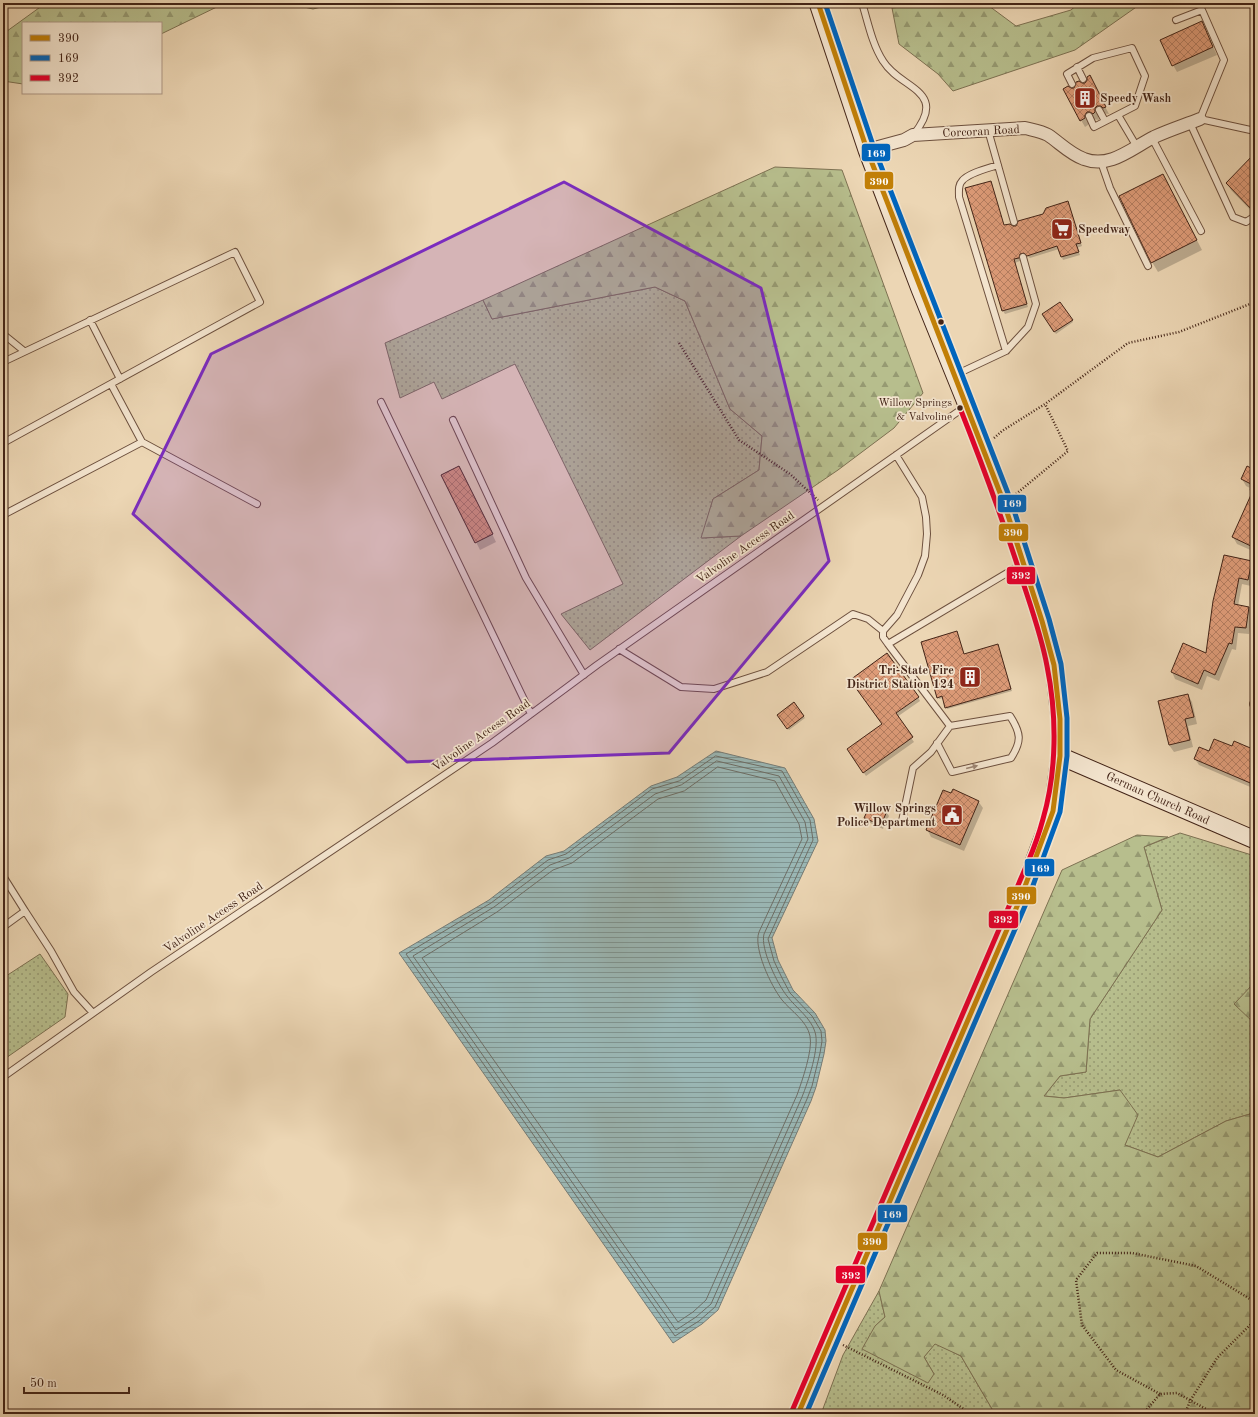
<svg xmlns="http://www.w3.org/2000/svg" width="1258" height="1417" viewBox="0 0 1258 1417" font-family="'Old Standard TT',serif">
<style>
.grass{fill:url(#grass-dots);stroke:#7d7152}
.forest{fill:url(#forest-firs);stroke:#7d7152}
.water{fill:url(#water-rules);stroke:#777c76}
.shadow{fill:#0003}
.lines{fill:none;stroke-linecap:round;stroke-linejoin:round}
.shore{stroke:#6e6e66;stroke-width:1}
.building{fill:url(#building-cross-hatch);stroke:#432417}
.lane-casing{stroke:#6d503e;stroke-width:8}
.street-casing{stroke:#6d503e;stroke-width:14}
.secondary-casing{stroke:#432417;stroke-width:19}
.path{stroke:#432417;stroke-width:2.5;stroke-dasharray:1 2;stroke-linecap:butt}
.lane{stroke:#f3e4ce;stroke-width:6}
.street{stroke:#f3e4ce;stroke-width:12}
.secondary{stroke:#f3e4ce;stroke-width:17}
.bus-1-casing{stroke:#f3e4ce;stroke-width:8}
.bus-2-casing{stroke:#f3e4ce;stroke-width:8}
.bus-3-casing{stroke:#f3e4ce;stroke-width:8}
.bus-1{stroke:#c17f07;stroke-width:5}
.bus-2{stroke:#0065bd;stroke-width:5}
.bus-3{stroke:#e4002b;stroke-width:5}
.oneway{fill:#9b8472}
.marked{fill:#7b2cbf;fill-opacity:0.2;stroke:#7b2cbf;stroke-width:3;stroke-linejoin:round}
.bus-dot{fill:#432417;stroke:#f3e4ce;stroke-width:1.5}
.labels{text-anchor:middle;stroke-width:3.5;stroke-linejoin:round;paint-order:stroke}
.bus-label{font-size:11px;fill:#432417;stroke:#f3e4ce;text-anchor:end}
.poi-label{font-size:12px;font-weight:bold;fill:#432417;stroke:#f3e4ce;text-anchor:start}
.street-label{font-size:12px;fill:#432417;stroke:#f3e4ce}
.line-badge{stroke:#f3e4ce;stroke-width:1.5}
.badge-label{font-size:11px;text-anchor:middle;font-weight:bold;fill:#fff}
</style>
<defs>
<pattern id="grass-dots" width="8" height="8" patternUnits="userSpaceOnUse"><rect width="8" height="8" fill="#b7be8d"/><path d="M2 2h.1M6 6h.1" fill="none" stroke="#969a72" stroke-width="1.8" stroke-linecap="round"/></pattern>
<pattern id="forest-firs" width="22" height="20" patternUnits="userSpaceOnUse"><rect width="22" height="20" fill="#b7be8d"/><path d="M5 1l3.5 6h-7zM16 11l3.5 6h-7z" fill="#969a72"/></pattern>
<pattern id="water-rules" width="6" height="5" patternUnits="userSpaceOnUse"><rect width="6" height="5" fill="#9ab7b5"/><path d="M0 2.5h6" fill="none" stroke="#7f9592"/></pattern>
<pattern id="building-cross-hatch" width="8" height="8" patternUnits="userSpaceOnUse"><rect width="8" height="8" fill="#dd9b78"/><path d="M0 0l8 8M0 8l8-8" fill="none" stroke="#b57e61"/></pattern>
</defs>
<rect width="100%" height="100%" fill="#ecd6b4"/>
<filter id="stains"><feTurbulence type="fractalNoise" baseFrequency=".005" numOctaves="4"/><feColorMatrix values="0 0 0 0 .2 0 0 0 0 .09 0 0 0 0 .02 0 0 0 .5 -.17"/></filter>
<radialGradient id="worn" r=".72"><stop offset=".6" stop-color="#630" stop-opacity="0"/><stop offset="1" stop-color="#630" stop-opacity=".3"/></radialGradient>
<path class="grass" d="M655,287L685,301L730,409L762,436L759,470L713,499L702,538L741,536L590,650L561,614L623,584L515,364L442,399L434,382L400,398L385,343L483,300L492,319Z
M1180,833L1255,856V982L1235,1004L1255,1024V1109L1250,1114L1226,1121L1158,1157L1125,1145L1120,1090L1064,1098L1044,1096L1060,1076L1086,1072L1090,1019L1162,910L1144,847Z
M40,954L68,994L65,1017L3,1060V978Z
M879,1291L885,1317L875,1326L934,1374L924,1357L935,1343L961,1356L995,1414H821L843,1355Z"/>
<path class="forest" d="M48,3H225L161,34V23H23V84L3,81V34L43,5Z
M286,3H337L313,9Z
M935,3H985L1016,26L1071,10L1079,3H1142L1075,50L953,91L938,74L899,44L892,8Z
M775,167L842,170L923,393L894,428L838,470L741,536L701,538L713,499L759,470L762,436L730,409L685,301L655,287L492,319L483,300Z
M1137,835L1168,837L1144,847L1162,910L1090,1019L1086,1072L1060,1076L1044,1096L1064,1098L1120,1090L1138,1115L1125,1145L1158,1157L1226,1121L1250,1114L1255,1109V1414H995L961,1356L935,1344L924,1357L934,1374L928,1383L862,1349L875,1326L885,1317L879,1291L1062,870Z
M1255,982V1024L1234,1004Z"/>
<path class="water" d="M716,751L785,768L814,819L818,841L772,938L778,960L793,990L815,1013L825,1030L826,1041L824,1054L816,1087L811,1101L718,1310L702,1324L673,1343L399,953L489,900L546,856L564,851L651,786L677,777Z"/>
<path class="shadow" d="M1202,23L1217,55L1177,72L1173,65Z
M1082,84H1093L1109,114L1101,113L1098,115L1099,120L1091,119L1088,123V125L1085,127L1081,120L1071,89Z
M1255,155V215L1231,190L1227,183Z
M1168,184L1202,250L1158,272L1152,262Z
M1068,202L1082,246L1077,248L1080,255L1063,260L1059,249L1030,258L1027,256H1023L1020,259V261L1015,263L1028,307L1005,314L1003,311L1004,226L1016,227Z
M1060,303L1073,322L1056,334L1043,314Z
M1255,463V552L1237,544L1233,537L1252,495L1249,489L1250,488L1246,486L1242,479L1252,470Z
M463,474L496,542L480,550L443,475Z
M1251,562L1255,569L1251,586L1242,584L1238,606L1249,608L1252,614L1249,634L1238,633L1236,650L1232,649L1219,681L1207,676L1202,690L1175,679L1172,672L1183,644L1206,654L1214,601Z
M998,645L1012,691L947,709L943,698L939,699L938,697L964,655Z
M851,680L918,697L920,701L897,717L914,742L866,776L850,753L883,725Z
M1188,695L1192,702L1197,724L1188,726L1193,747L1174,752L1169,745L1159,702Z
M794,704L805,718L789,730L779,717Z
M1232,748L1255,751V789L1199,765L1195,759L1209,752Z
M978,801L983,808L964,851L931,837L927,829Z
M886,811L889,816L883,829L868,822L865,818Z"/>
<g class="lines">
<path class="shore" d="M716,756L782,771L810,820L813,840L768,939L774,961L782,978L790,993L812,1016L821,1031L822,1041L820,1053L812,1086L807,1099L715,1307L699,1321L675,1336L406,954L491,903L548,860L566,854L652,789L679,781Z
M717,761L779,776L805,822L808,839L764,934C760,949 778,985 787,996C796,1008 811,1018 815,1032C820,1047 808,1082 802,1097L711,1304L696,1317L676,1330L413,956L494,907L550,865L569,858L655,794L681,785Z
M718,767L775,781L799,824L802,839L759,932C753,948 771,986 782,1000C791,1011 807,1021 810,1036C813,1050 802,1081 797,1095L706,1300L693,1312L678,1322L422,958L497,912L553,870L572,863L658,799L684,791Z"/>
</g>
<path class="building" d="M1202,21L1213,47L1172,66L1160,40Z
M1090,75L1106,107L1103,108L1101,106H1097L1095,108V112L1093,114L1090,112H1087L1085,115V118L1080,121L1063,89L1068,86L1071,88H1074L1076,82L1079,81L1082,83H1085L1087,80V77Z
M1255,153V212H1254L1226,183Z
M1163,174L1197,240L1151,263L1119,196Z
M991,181L1004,225L1010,224L1013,226H1016L1018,221L1043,214L1046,208L1068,201L1081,243L1076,244L1079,252L1061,257L1057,246L1027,256L1024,253L1020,254L1019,258L1014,259L1027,304L1002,311L965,188Z
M1060,302L1073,320L1054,332L1042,314Z
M459,466L493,534L475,543L441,475Z
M1247,466L1255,470V486L1241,479Z
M1255,486V548L1232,537Z
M1224,555L1252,561L1248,580L1239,578L1234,604L1249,607L1246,628L1235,627L1232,644L1229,643L1215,675L1204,670L1198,684L1171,672L1183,643L1206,653L1213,601Z
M957,631L964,654L998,644L1011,689L945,708L942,696L937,698L921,642Z
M887,653L919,697L896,713L913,737L863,773L847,749L882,724L850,680Z
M1188,694L1194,717L1185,719L1190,740L1169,745L1158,701Z
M794,702L804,716L787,729L777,715Z
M1214,739L1232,746L1234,741L1255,750V785L1194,759L1199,747L1209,751Z
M953,789L979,801L960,845L926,830L943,790L951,793Z
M871,803L887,811L881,825L864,818Z"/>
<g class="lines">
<g class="lane-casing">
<path id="lane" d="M862,3C868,22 872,44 883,61C900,89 949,90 914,134
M1176,20L1202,10L1224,60L1200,119L1255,131
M1077,67L1083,79
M1072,84L1067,74L1093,58L1132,48L1145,76L1135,106L1094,127L1089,116
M1099,110L1105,121
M1118,115L1137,147
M1190,123L1233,217L1246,222L1255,216
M988,130L1014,222
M1152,138L1201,231
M1101,162L1110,188L1148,266
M998,165C989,168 968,173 962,181C958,185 959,191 959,197L1006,351
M90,320L120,379
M3,334L24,351
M3,362L235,252L260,302L3,443
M955,375L1006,351L1028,327L1036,304L1023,257
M111,384L142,442L257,504
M381,402L531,714
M453,420L526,578L584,675
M3,515L142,442
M888,644L883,637V631L897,615L918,575L925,556L927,534L926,517L922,497L896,455
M619,649L681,687L714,689L767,672L853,614L868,619L883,631
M1253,704H1255
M937,743L952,772L1011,758C1022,741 1021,733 1010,716L950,726
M902,821L913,768L931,752L950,726L888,644L1022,564
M3,876L25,911L3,927
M25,911L51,951L74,992L93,1013
M3,1077L151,972L492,743L597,665L966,406"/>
</g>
<g class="street-casing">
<path id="street" d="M867,150L904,140L913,135L1025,128C1033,130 1041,131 1048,135C1060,143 1070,154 1084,159C1110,169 1132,148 1154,137C1169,130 1185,125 1200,119"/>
</g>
<g class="secondary-casing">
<path id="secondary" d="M1060,756L1255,840
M798,1414L1021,897L1046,830L1053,811L1056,787L1060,756V719L1054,665L1042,621L1004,503L967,405L920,289L867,150L818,3"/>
</g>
<path class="path" d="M679,343L739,440L790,474L818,500
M994,438L1002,431L1045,404L1128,343L1179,332L1255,302
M1016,494L1068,451L1045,404
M843,1345L943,1395L971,1414
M1160,1394L1116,1370L1082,1325L1076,1280L1097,1253H1132L1196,1266L1255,1302
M1143,1414L1160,1394L1177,1393L1215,1414
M1185,1414L1190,1401L1217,1358L1255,1320"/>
<use href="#lane" class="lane"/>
<use href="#street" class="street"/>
<use href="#secondary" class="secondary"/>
<g class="bus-1-casing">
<path id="bus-1" d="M798,1414L1021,897L1053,811L1060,756V719L1054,665L1042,621L1004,503L867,150L818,3"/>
</g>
<g class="bus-2-casing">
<path id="bus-2" d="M806,1414L1028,899L1060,812L1067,756V718L1061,664L1049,619L1011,501L874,148L825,3"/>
</g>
<g class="bus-3-casing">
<path id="bus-3" d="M792,1411L1028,862C1034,848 1039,834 1043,819C1057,771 1057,715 1047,666C1041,633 1029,602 1019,570C1001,515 981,461 960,408"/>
</g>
<use href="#bus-1" class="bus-1"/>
<use href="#bus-2" class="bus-2"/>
<use href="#bus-3" class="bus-3"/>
</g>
<defs><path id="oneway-solid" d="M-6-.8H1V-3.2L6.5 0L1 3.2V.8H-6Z"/></defs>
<use class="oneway" href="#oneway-solid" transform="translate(972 767) rotate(-14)"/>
<path class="marked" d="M564,182L761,288L829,561L669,753L407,762L133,514L211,354Z"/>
<defs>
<g id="building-square" transform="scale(1.15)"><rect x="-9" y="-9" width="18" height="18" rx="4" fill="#8f2418" stroke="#f3e4ce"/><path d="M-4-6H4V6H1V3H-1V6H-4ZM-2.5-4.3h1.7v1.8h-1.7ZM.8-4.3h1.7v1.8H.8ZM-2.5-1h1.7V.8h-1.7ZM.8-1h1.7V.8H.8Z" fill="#fff"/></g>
<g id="supermarket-square" transform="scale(1.15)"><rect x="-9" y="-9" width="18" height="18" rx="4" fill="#8f2418" stroke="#f3e4ce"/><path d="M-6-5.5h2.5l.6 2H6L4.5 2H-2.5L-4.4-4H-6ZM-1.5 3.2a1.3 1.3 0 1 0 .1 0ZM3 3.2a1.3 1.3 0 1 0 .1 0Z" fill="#fff"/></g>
<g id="civic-square" transform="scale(1.15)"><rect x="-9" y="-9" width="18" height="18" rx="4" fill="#8f2418" stroke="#f3e4ce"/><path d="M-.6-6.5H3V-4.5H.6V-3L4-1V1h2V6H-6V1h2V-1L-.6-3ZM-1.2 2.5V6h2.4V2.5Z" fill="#fff"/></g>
</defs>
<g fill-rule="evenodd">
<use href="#building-square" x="1085" y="98"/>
<use href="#supermarket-square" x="1062" y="229"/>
<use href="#building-square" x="970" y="677"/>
<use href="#civic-square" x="952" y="815"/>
</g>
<g class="bus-dot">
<circle cx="941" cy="322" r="3.5"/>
<circle cx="960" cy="408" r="3.5"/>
</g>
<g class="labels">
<g class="bus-label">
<text x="952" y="406">Willow Springs<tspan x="952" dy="14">&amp; Valvoline</tspan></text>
</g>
<g class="poi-label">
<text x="1100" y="102">Speedy Wash</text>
<text x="1078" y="233">Speedway</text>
<text x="954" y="674" text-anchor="end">Tri-State Fire<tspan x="954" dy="14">District Station 124</tspan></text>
<text x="936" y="812" text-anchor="end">Willow Springs<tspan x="936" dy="14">Police Department</tspan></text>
</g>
<g class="street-label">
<text transform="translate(981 131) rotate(-3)" y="4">Corcoran Road</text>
<text transform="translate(745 547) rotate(-35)" y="4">Valvoline Access Road</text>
<text transform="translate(481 735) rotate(-35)" y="4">Valvoline Access Road</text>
<text transform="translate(1158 798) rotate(24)" y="4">German Church Road</text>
<text transform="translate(213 917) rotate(-34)" y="4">Valvoline Access Road</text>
</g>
</g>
<g class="line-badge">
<rect x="861" y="143" width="30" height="19" rx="4" fill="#0065bd"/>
<rect x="864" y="171" width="30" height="19" rx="4" fill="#c17f07"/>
<rect x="997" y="494" width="30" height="19" rx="4" fill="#0065bd"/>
<rect x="998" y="523" width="31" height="19" rx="4" fill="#c17f07"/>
<rect x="1006" y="566" width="30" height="19" rx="4" fill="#e4002b"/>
<rect x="1024" y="858" width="31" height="19" rx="4" fill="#0065bd"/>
<rect x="1006" y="886" width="31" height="19" rx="4" fill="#c17f07"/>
<rect x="988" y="910" width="31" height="19" rx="4" fill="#e4002b"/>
<rect x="877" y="1204" width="31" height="19" rx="4" fill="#0065bd"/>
<rect x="857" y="1232" width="31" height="19" rx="4" fill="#c17f07"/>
<rect x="835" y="1265" width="31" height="19" rx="4" fill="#e4002b"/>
</g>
<g class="badge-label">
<text x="876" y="157">169</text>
<text x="879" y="185">390</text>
<text x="1012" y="507">169</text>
<text x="1013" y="536">390</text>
<text x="1021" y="579">392</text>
<text x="1040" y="872">169</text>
<text x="1021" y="900">390</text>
<text x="1003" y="923">392</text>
<text x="892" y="1218">169</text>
<text x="872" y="1245">390</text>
<text x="851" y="1279">392</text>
</g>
<rect width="1258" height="1417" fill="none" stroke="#ecd6b4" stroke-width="16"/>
<rect x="4" y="4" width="1250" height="1409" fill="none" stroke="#432417" stroke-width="2"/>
<rect x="8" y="8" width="1242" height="1401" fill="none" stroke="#432417"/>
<rect x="22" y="22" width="140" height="72" fill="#f3e4ce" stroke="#ad9785"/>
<rect x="30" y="35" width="20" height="6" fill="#c17f07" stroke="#ad9785"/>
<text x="58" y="42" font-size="12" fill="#432417">390</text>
<rect x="30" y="55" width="20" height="6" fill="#0065bd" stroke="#ad9785"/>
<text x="58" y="62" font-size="12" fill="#432417">169</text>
<rect x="30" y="75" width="20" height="6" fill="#e4002b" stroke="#ad9785"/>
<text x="58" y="82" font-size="12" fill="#432417">392</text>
<path d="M24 1387v6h105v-6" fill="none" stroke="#432417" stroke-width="2"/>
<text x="30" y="1387" font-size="12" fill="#432417" stroke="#f3e4ce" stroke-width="3" paint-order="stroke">50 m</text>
<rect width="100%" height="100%" filter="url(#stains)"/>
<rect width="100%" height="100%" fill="url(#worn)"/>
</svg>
